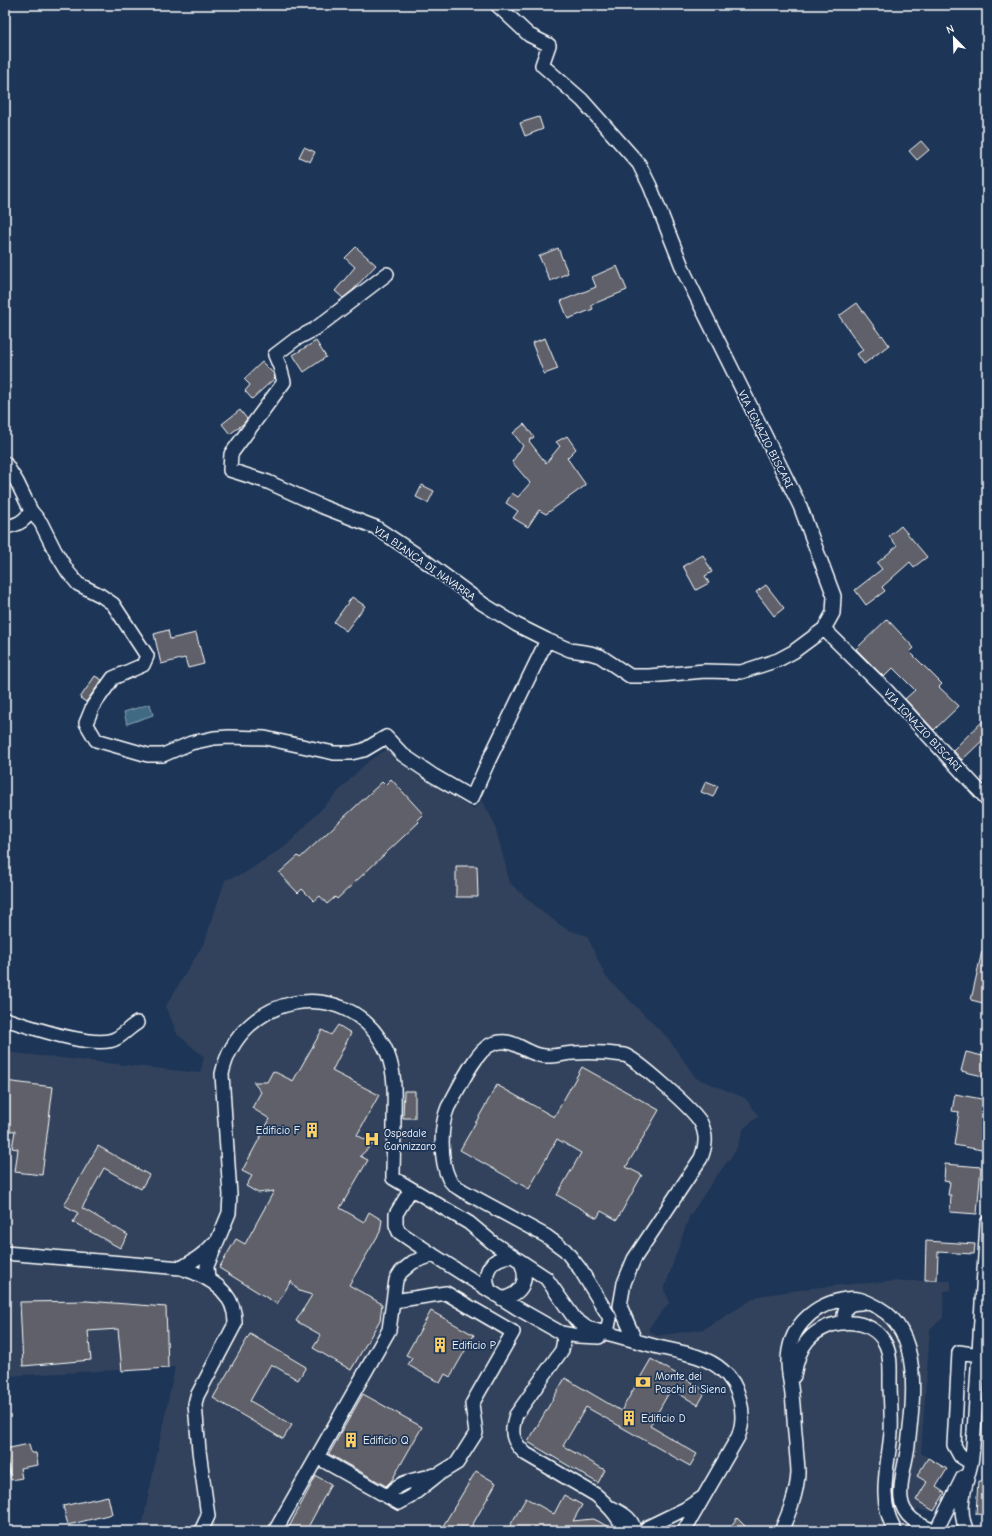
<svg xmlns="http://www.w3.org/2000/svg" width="992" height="1536" viewBox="0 0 992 1536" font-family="'Comic Neue',sans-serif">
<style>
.built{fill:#30425c}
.water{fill:#3f6a84;stroke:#8ca6b5}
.building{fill:#5e6169;stroke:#fff}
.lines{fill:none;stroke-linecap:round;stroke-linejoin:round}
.minor-casing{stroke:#fff;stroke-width:16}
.minor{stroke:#1d3557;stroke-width:13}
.labels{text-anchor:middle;stroke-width:3.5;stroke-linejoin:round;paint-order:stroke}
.street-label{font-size:11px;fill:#fff;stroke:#1d3557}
.poi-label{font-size:11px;fill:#fff;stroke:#1d3557;text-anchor:start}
</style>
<rect width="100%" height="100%" fill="#1d3557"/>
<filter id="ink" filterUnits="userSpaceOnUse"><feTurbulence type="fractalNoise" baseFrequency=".025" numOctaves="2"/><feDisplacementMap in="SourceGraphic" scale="8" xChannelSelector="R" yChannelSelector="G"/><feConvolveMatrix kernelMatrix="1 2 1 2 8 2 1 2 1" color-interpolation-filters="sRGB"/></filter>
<g filter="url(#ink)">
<path class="built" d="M386,750L428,780L473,809L482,801L494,822L510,883L541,911L566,929L587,936L606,977L668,1038L696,1078L745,1098L759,1116L744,1128L736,1150L715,1178L689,1217L664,1290L670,1302L648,1329L656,1336L704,1329L758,1296L812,1288L852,1284L901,1281H951V1290L944,1291L943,1318L930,1329L921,1453L947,1469L936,1487L945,1493L934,1511H924L918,1509L905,1531H141L175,1367L5,1376V1052L200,1073L204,1057L177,1034L166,1006L205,941L225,880L243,874L287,845L361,768L370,760Z"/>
<path class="water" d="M150,704L153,715L127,724L124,712Z"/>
<path class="building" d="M539,117L543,129L525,136L520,123Z
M921,141L929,150L917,160L909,151Z
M304,147L315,152L310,162L299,157Z
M356,247L376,265L353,290L343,298L335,291L355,267L345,258Z
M558,248L568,273L550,281L539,256Z
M617,266L627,290L591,305L593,309L568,319L561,301L596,287L592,277Z
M857,303L881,336L882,335L889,345L864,364L857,354L863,350L839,316Z
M545,338L558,369L544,374L532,343Z
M316,341L326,357L304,372L293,355Z
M262,362L274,374L275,378L252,399L245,391L250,385L244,379Z
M240,410L247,419L243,424L230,434L222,424Z
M524,424L534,437L529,441L546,463L560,446L556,442L567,436L576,449L567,458L586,485L546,514L539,510L528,527L513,518L518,511L506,503L512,493L518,497L530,483L512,462L523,446L513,433Z
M422,485L434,491L428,503L416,497Z
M901,526L927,557L914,567L910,562L882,587L885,591L866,605L855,590L882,569L877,563L897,546L889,536Z
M703,555L712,572L705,576L709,583L696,590L683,566Z
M766,585L784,608L774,616L756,592Z
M352,597L365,606L346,631L334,622Z
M887,619L914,648L910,652L942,684L939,687L959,706L934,730L905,699L915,690L893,668L884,677L856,649Z
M168,630L170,639L196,633L204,664L188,668L185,658L161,664L154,634Z
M95,676L102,680L86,702L80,698Z
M987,717V736L962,760L953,750Z
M391,779L423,814L417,820L419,822L337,899L335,897L327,904L320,896L314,901L302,889L298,893L279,873L298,856L300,858L382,782L385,785Z
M706,781L718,786L713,797L701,792Z
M456,866H477L478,897H456Z
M982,951H987V1004L971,1000Z
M338,1025L351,1033L332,1071L379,1095L357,1135L373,1144L360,1156L368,1160L340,1208L364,1222L369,1212L382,1220L380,1232L349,1285L382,1304L380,1320L351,1370L313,1348L321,1335L296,1321L312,1295L299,1291L291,1281L277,1304L219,1268L236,1239L245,1244L274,1191L258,1193L246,1186L252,1176L242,1171L270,1119L252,1108L261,1092L253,1082H267L273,1071L293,1081L322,1030L331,1035Z
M966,1052L987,1057V1077L961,1071Z
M582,1067L659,1110L626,1167L642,1175L617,1220L601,1211L597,1218L557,1195L581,1153L557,1139L529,1189L460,1150L497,1085L554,1117Z
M5,1081L53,1087L42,1175L15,1172L18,1149L12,1148L15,1131L5,1130Z
M404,1091H415V1118H403Z
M955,1094L987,1100V1128L982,1150L954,1145L959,1112L952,1111Z
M98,1146L149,1175L141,1189L104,1168L82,1208L128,1235L120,1248L73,1222L78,1213L64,1205Z
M945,1164L981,1167L977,1214L950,1212L951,1195H948L950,1182L944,1181Z
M926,1241L975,1244L974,1254L938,1252L937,1280H925Z
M87,1301L166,1307L168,1368L122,1371L118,1329L88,1331L91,1360L23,1366L20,1302Z
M431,1311L474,1335L450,1377L445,1374L440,1383L408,1365L412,1358L406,1355Z
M250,1334L306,1367L298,1380L271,1364L250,1401L292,1425L283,1439L213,1398Z
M651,1359L706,1391L698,1405L671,1389L650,1426L697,1454L690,1466L586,1407L563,1446L605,1470L598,1483L528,1442L565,1378L621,1411Z
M363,1394L422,1427L392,1480L386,1486L329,1454Z
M29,1444L31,1453H36L38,1465L20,1468L22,1478L11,1480L5,1449Z
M928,1458L947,1469L936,1487L945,1493L934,1511L916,1500L927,1482L917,1476Z
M476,1471L496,1483L469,1531H440Z
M316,1476L331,1484L306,1531H287Z
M978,1481H987V1515L976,1514Z
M564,1495L582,1505L573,1521L592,1519L598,1521L615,1531H507L526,1498L554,1514Z
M108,1496L112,1514L68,1525L63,1506Z
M737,1518L750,1531H727Z"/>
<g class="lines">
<g class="minor-casing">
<path id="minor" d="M497,5L529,35L549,45L542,65L582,100L639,164L650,186L685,274L800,506L834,596L833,613L824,629L887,691L987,799
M387,274L315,329L296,339L275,355L280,367L284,382L231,454L230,470L268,482L323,507L375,527L417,555L483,604L517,625L547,640L570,650L590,653L600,656L630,676H649L705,671L741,672L778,660L793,652L824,629
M5,463L17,482L31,511L41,523L55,551L68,572L78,584L100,595L113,604L147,656L143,665L113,678L93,706L86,723L96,740L148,755H163L191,743L214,738L229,737L265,738L334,753H351L364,750L386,737L403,755L434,776L472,798L488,762L547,640
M5,527C17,525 24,522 31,511
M5,1019C28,1026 97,1051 117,1038C124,1034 130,1027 137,1023
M411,1189L396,1214V1225L399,1232L433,1255
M5,1253L181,1268C208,1276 236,1291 235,1324L197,1396L195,1404L199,1451L208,1516L201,1531
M181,1268C193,1261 205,1254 214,1243
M208,1279L207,1266L229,1213L230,1195L222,1074C239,995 344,973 384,1046C397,1070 394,1097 394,1123C394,1141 393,1160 393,1178L469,1223L493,1243L546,1278L575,1319L587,1328C611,1334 635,1341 658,1347C679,1352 705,1355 722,1370C740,1385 747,1415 738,1437L684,1531
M489,1290C482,1271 491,1258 511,1256
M502,1299C522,1294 530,1280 520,1261
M844,1323C843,1309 846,1303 861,1303
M607,1332L610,1318L580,1269L565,1250L546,1236L463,1191C458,1188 452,1185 449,1179C440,1161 440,1126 448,1107C457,1092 475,1052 490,1045C514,1034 524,1055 545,1056C555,1057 565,1053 575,1053C591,1052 608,1053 624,1055C636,1058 695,1111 701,1123C707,1136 706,1145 701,1158L634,1259L624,1283L620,1306L635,1340
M561,1333L564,1340L562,1350L516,1415C510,1432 512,1442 526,1454L596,1495C606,1504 621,1517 623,1531
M794,1376C796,1363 799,1350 808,1340C828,1317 872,1315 886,1345C891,1356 890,1369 890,1381C890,1398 892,1416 891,1433C888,1467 877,1499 895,1531
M317,1457L399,1503L410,1497L439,1474L457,1463L476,1433L472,1404L513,1332L446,1293L394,1301
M971,1463L960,1456L954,1445L959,1352L979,1355
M388,1497C397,1480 417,1480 435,1475
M612,1508C621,1513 635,1519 633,1531
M275,1531L389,1330L396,1280L401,1272L413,1262L433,1255L517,1308L561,1333L578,1336L599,1337
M644,1531L648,1527L685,1509L702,1498
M781,1531C789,1513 797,1494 798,1473C798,1463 796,1453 796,1443C794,1427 794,1411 792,1395C791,1384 788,1373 788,1362C788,1330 810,1307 840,1300C857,1296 864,1300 879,1308C923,1333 913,1404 908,1445C906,1463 899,1481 901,1499C903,1517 919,1525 934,1531
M936,1531L963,1477
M967,1531C956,1508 966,1486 971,1463C973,1453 973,1442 974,1432L987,1223"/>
</g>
<use href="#minor" class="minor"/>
</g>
</g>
<defs>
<g id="building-bare" transform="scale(1.2)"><path d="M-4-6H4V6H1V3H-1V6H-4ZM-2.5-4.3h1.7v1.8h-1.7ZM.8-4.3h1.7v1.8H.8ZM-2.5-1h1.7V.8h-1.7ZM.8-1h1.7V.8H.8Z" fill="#ffd166" stroke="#1d3557" stroke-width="2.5" paint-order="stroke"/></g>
<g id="hospital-bare" transform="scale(1.2)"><path d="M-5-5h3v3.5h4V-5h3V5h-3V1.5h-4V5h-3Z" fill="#ffd166" stroke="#1d3557" stroke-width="2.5" paint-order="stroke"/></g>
<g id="bank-bare" transform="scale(1.2)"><path d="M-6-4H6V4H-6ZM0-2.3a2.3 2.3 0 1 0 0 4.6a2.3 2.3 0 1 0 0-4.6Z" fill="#ffd166" stroke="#1d3557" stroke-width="2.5" paint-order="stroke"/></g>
</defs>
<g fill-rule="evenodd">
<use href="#building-bare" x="312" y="1130"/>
<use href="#hospital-bare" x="372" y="1139"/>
<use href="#building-bare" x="440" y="1345"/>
<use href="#bank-bare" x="643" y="1382"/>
<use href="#building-bare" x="629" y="1418"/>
<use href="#building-bare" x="351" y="1440"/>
</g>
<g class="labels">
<g class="street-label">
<text transform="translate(766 439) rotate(63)" y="4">VIA IGNAZIO BISCARI</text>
<text transform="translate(425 563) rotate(35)" y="4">VIA BIANCA DI NAVARRA</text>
<text transform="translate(923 730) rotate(47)" y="4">VIA IGNAZIO BISCARI</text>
</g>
<g class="poi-label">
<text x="300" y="1134" text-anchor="end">Edificio F</text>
<text x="384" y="1137">Ospedale<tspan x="384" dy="13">Cannizzaro</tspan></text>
<text x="452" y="1349">Edificio P</text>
<text x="655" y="1380">Monte dei<tspan x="655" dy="13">Paschi di Siena</tspan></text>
<text x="641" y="1422">Edificio D</text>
<text x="363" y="1444">Edificio Q</text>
</g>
</g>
<rect width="992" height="1536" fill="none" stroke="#1d3557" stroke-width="20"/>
<rect x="10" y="10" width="972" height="1516" fill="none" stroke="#fff" stroke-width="1.5" filter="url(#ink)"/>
<g transform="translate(954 38) rotate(337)" stroke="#1d3557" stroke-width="3" paint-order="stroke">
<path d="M0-3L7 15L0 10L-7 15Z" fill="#ffffff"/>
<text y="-6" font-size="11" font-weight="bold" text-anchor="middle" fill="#ffffff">N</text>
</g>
</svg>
